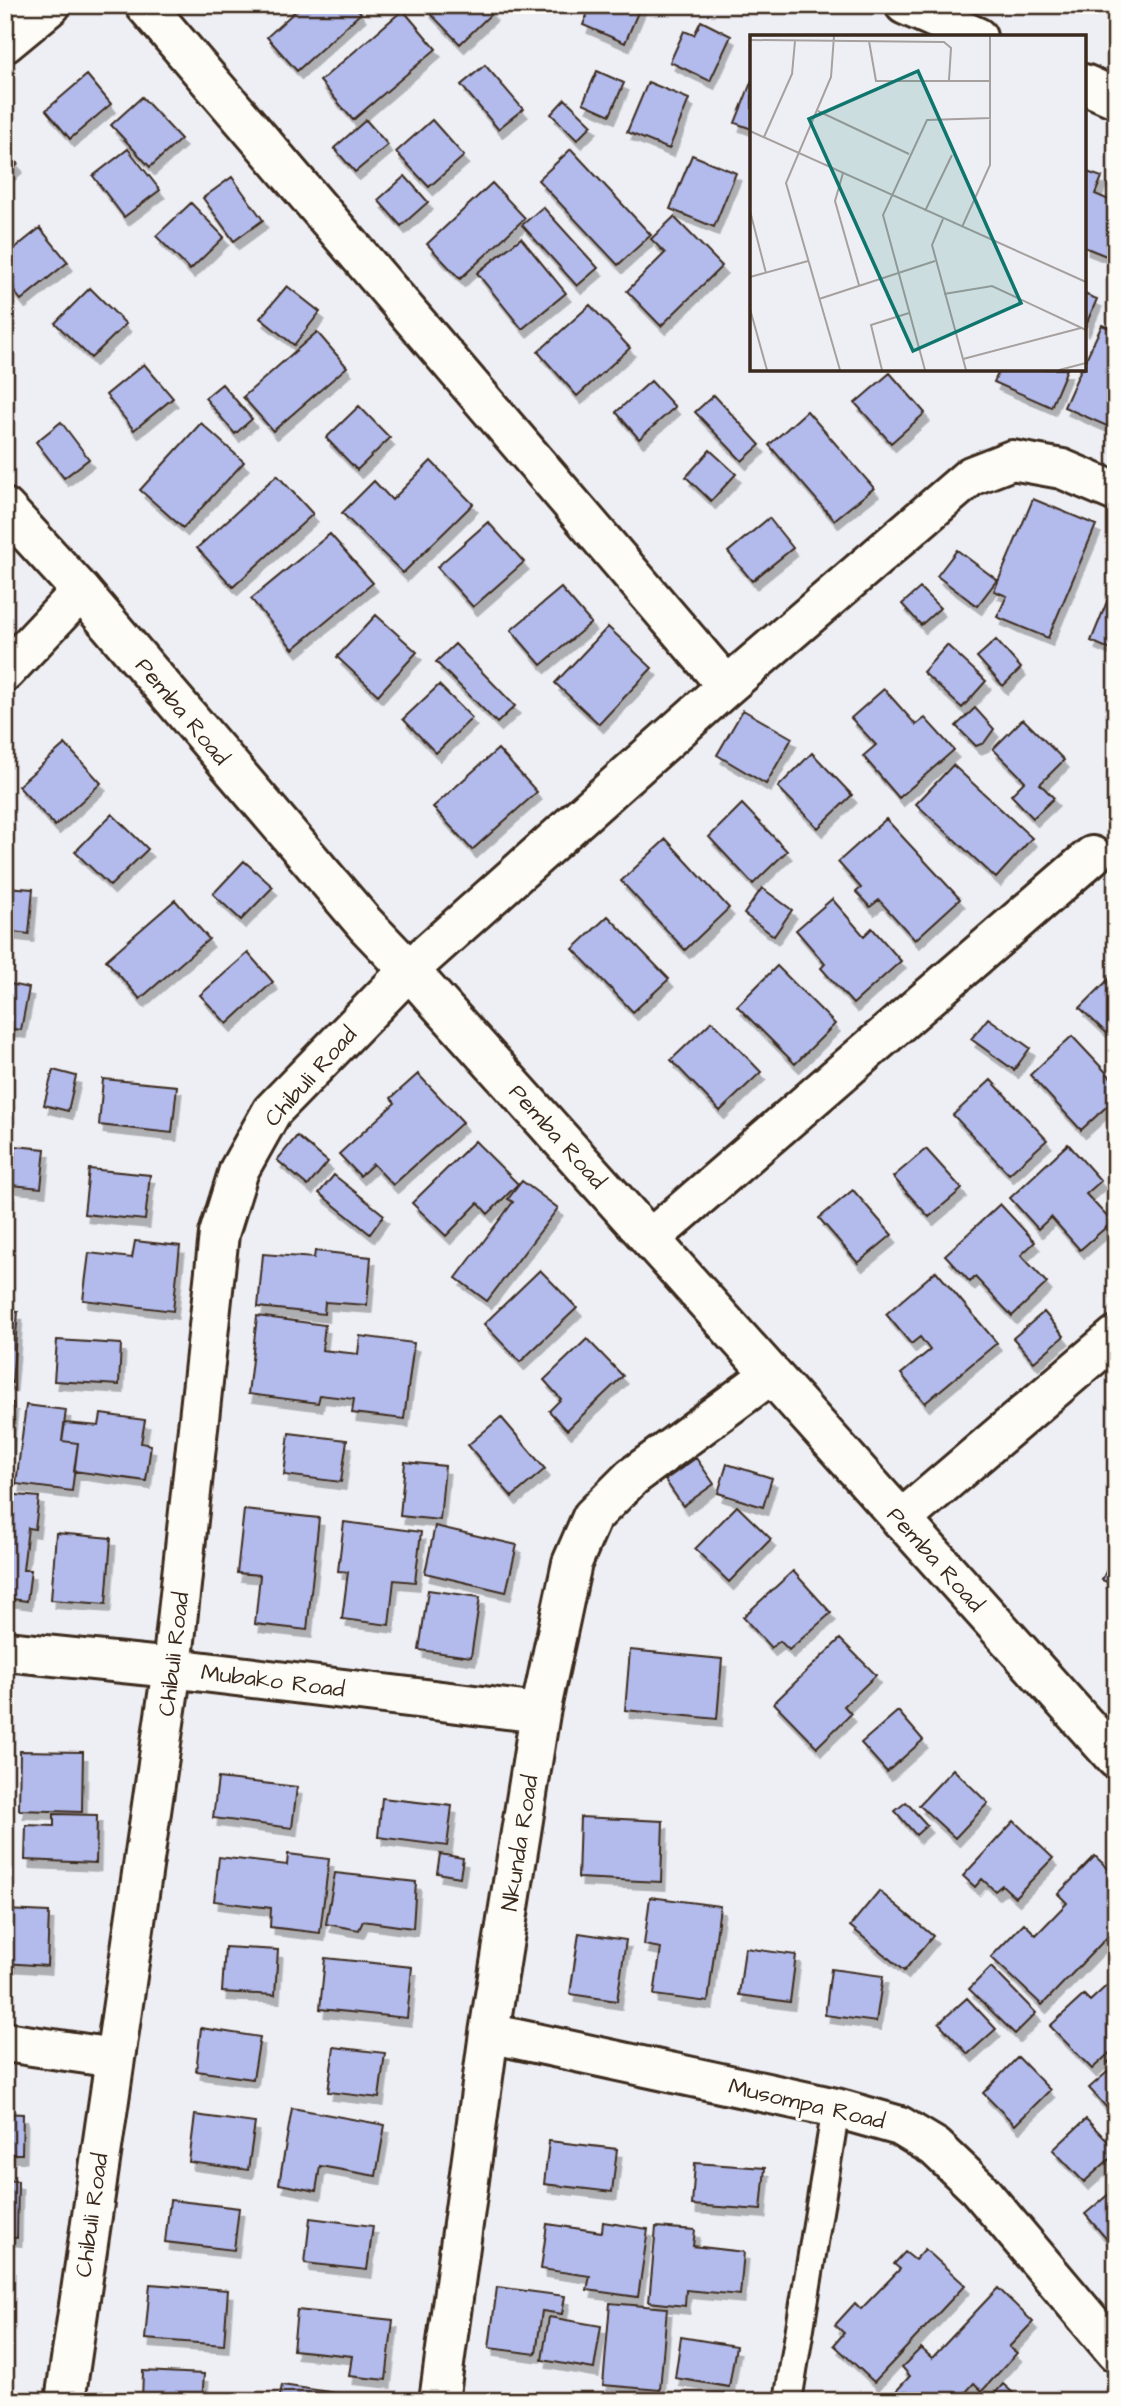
<svg xmlns="http://www.w3.org/2000/svg" width="1121" height="2406" viewBox="0 0 1121 2406" font-family="'Architects Daughter',sans-serif">
<style>
.building{fill:#b2bbec;stroke:#3b2a1e;stroke-width:2;filter:url(#shadow)}
.lines{fill:none;stroke-linecap:round;stroke-linejoin:round}
.lane-casing{stroke:#3b2a1e;stroke-width:32}
.street-casing{stroke:#3b2a1e;stroke-width:44}
.secondary-casing{stroke:#3b2a1e;stroke-width:44}
.lane{stroke:#fdfcf7;stroke-width:26}
.street{stroke:#fdfcf7;stroke-width:38}
.secondary{stroke:#fdfcf7;stroke-width:38}
.labels{text-anchor:middle;stroke-width:6;stroke-linejoin:round;paint-order:stroke}
.street-label{font-size:23px;fill:#3b2a1e;stroke:#fdfcf7}
.inset-road{fill:none;stroke:#a6a09f;stroke-width:2}
.view{fill:#0f766e;fill-opacity:0.15;stroke:#0f766e;stroke-width:3.5}
.inset-edge{fill:none;stroke:#3b2a1e;stroke-width:3.5}
</style>
<defs>
<filter id="shadow"><feDropShadow dx="4.5" dy="8" stdDeviation="0" flood-color="#0004"/></filter>
</defs>
<rect width="100%" height="100%" fill="#eeeff5"/>
<filter id="ink" filterUnits="userSpaceOnUse"><feTurbulence type="fractalNoise" baseFrequency=".0143" numOctaves="2"/><feDisplacementMap in="SourceGraphic" scale="14" xChannelSelector="R" yChannelSelector="G"/><feConvolveMatrix kernelMatrix="1 2 1 2 8 2 1 2 1" color-interpolation-filters="sRGB"/></filter>
<g filter="url(#ink)">
<path class="building" d="M302,5H354L361,13L297,71L267,37Z
M431,5H485L492,13L460,44L427,10Z
M591,5H641L625,43L583,25Z
M403,10L436,49L353,120L320,81Z
M701,21L731,36L710,81L670,62L684,31L694,35Z
M485,65L523,109L498,129L461,85Z
M597,71L624,83L610,115L583,103Z
M87,75L111,104L70,139L46,110Z
M752,80V129L735,123Z
M648,82L689,99L669,149L627,132Z
M142,97L181,139L150,167L111,125Z
M565,99L592,125L577,140L551,114Z
M366,120L388,145L355,172L334,148Z
M432,120L464,156L429,187L396,152Z
M128,149L160,190L124,217L93,176Z
M571,149L651,235L618,265L538,180Z
M5,150L18,164L5,177Z
M692,155L736,173L714,227L670,209Z
M1084,171L1102,177L1095,194L1116,203L1114,259L1084,247Z
M405,176L428,202L401,226L378,200Z
M232,177L263,220L234,241L203,198Z
M492,183L525,218L460,279L427,244Z
M191,203L224,237L190,270L156,236Z
M543,207L598,268L577,286L522,225Z
M674,217L722,266L661,326L627,291L665,253L651,239Z
M40,228L68,262L21,300L5,280V256Z
M521,238L566,293L522,329L477,273Z
M287,286L320,312L294,345L260,318Z
M90,288L126,324L91,358L55,323Z
M1084,294L1097,299L1084,329Z
M590,305L630,348L577,396L538,352Z
M1102,325L1116,331V430L1064,407L1081,369H1084V363Z
M317,332L347,367L273,431L243,397Z
M144,364L173,398L134,430L106,395Z
M1000,369H1067L1051,407L994,382Z
M890,373L925,413L891,443L855,403Z
M651,381L675,407L639,439L616,412Z
M222,384L252,419L235,434L205,398Z
M714,395L760,445L742,461L695,412Z
M359,406L390,438L357,470L326,438Z
M807,411L874,488L834,520L769,445Z
M61,422L89,459L64,478L36,442Z
M201,423L244,462L183,528L140,490Z
M710,450L736,474L711,501L686,477Z
M431,461L473,504L403,573L342,513L374,481L392,500Z
M277,475L313,514L233,587L197,548Z
M1033,499L1096,525L1048,638L997,617L1007,596L994,591Z
M769,518L793,548L752,581L728,552Z
M488,522L524,562L473,607L437,567Z
M330,534L373,583L293,649L251,599Z
M957,550L997,580L977,606L937,576Z
M561,588L591,623L541,665L511,630Z
M920,588L940,608L921,625L902,604Z
M1108,599L1116,602V652L1091,641Z
M376,615L417,652L378,695L337,657Z
M608,627L652,668L599,724L555,683Z
M996,640L1021,668L1003,686L977,657Z
M455,644L515,706L497,723L436,662Z
M947,645L986,681L962,708L923,672Z
M439,685L472,718L436,753L403,719Z
M884,689L916,725L925,718L954,750L899,798L863,756L876,745L851,718Z
M975,708L994,729L984,743L976,746L956,726Z
M743,710L792,738L766,784L717,755Z
M1023,719L1064,760L1040,784L1054,798L1033,818L1011,795L1025,781L993,749Z
M65,744L101,783L55,826L18,786Z
M498,749L537,792L472,850L433,807Z
M812,753L852,795L818,828L778,787Z
M953,765L1032,838L996,878L916,804Z
M742,804L787,851L753,884L709,837Z
M112,814L148,849L110,886L75,852Z
M886,819L960,899L915,940L879,900L870,907L856,892L861,888L838,862Z
M666,839L729,908L685,950L621,881Z
M244,861L273,887L241,920L213,894Z
M5,887L33,889L29,934L5,931Z
M762,888L792,910L774,936L744,914Z
M832,899L864,936L872,928L901,961L853,1004L821,968L825,964L796,930Z
M175,900L209,939L140,999L106,960Z
M608,916L669,979L633,1012L573,949Z
M248,953L273,982L227,1024L200,995Z
M777,966L835,1024L795,1064L737,1006Z
M1116,972V1042L1080,1008Z
M5,983L29,988L21,1030L5,1028Z
M988,1018L1030,1048L1014,1070L971,1039Z
M712,1021L761,1072L720,1111L671,1060Z
M1072,1036L1116,1083V1098L1081,1130L1030,1075Z
M53,1070L76,1076L68,1111L44,1105Z
M418,1074L463,1122L393,1185L373,1164L360,1176L339,1154L395,1103L391,1098Z
M103,1079L177,1086L172,1133L99,1125Z
M991,1080L1047,1140L1009,1174L953,1115Z
M297,1136L328,1162L308,1186L277,1160Z
M475,1141L518,1184L488,1214L478,1203L446,1236L412,1203Z
M1068,1144L1101,1181L1086,1194L1112,1222L1080,1250L1051,1217L1038,1229L1010,1198Z
M15,1146L45,1149L41,1188L12,1185Z
M926,1149L962,1189L929,1217L893,1177Z
M89,1169L150,1175L145,1220L84,1214Z
M334,1175L384,1215L370,1234L319,1193Z
M522,1181L558,1208L487,1301L456,1278L513,1202L508,1199Z
M853,1190L892,1235L858,1263L819,1218Z
M1000,1204L1035,1242L1021,1255L1047,1283L1012,1316L975,1277L970,1282L945,1255Z
M135,1241L180,1246L173,1311L83,1300L89,1253L132,1258Z
M315,1251L371,1257L367,1305L325,1302L324,1314L258,1307L263,1254L314,1258Z
M540,1270L577,1308L520,1362L484,1324Z
M936,1271L997,1343L925,1403L901,1374L930,1350L920,1337L911,1344L886,1314Z
M5,1311L18,1312L12,1383L5,1382Z
M1044,1312L1064,1336L1034,1362L1013,1338Z
M257,1316L325,1325L322,1350L358,1354L360,1336L414,1343L404,1419L352,1413L354,1399L320,1395L318,1403L248,1394Z
M587,1339L623,1376L567,1430L549,1411L561,1399L544,1380Z
M57,1340L121,1344L119,1385L54,1381Z
M5,1403H13L6,1476H5Z
M26,1405L66,1410L62,1441L78,1443L72,1491L16,1484Z
M101,1414L145,1420L141,1443L151,1445L146,1481L74,1471L78,1443L62,1441L65,1423L99,1426Z
M501,1417L545,1469L512,1497L468,1445Z
M289,1433L347,1440L341,1482L284,1475Z
M696,1458L714,1484L683,1506L665,1480Z
M405,1462L445,1466L440,1520L400,1516Z
M727,1464L772,1478L763,1507L718,1493Z
M5,1494L39,1497L35,1529L28,1528L23,1570H31L27,1601L5,1598Z
M737,1506L771,1539L729,1582L695,1549Z
M244,1510L319,1518L307,1630L255,1624L260,1575L237,1573Z
M344,1522L421,1532L415,1582L394,1580L389,1625L342,1619L348,1572L338,1571Z
M435,1526L517,1545L506,1592L425,1573Z
M56,1533L111,1538L106,1604L51,1600Z
M1116,1550V1586L1102,1580Z
M793,1571L831,1613L789,1650L780,1641L771,1648L743,1617Z
M428,1590L480,1597L471,1657L419,1650Z
M840,1639L876,1675L844,1706L851,1714L817,1747L774,1703Z
M630,1650L722,1659L717,1719L625,1710Z
M898,1711L923,1740L887,1772L861,1743Z
M20,1751L83,1752L82,1812L19,1810Z
M953,1769L988,1803L955,1838L919,1805Z
M218,1778L297,1787L292,1828L213,1818Z
M382,1798L452,1806L447,1846L378,1837Z
M906,1802L927,1825L916,1835L895,1811Z
M54,1814L97,1815L96,1863L25,1860L26,1825L54,1826Z
M580,1817L663,1821L661,1882L578,1878Z
M1014,1821L1053,1858L1015,1897L1002,1885L995,1891L982,1879L975,1887L963,1876Z
M288,1854L329,1859L320,1933L270,1927L271,1908L214,1901L219,1857L287,1865Z
M440,1854L463,1858L460,1877L437,1873Z
M1095,1856L1116,1876V1928L1042,2005L991,1957L1024,1923L1036,1935L1067,1903L1058,1894Z
M335,1873L416,1882L413,1928L363,1921L359,1930L326,1924Z
M879,1891L933,1936L904,1971L850,1926Z
M650,1897L720,1906L708,2002L654,1995L661,1948L644,1945Z
M5,1910L49,1912L47,1966L5,1963Z
M579,1933L626,1940L617,2001L570,1994Z
M225,1947L278,1950L275,1995L222,1992Z
M745,1948L796,1955L790,2002L739,1995Z
M325,1958L412,1967L407,2018L320,2009Z
M991,1967L1036,2013L1015,2034L969,1989Z
M831,1969L883,1976L876,2022L825,2015Z
M1116,1977V2047L1092,2069L1050,2026L1084,1995L1090,2001Z
M967,1998L996,2029L968,2054L939,2023Z
M201,2028L260,2037L253,2079L196,2071Z
M334,2047L385,2053L379,2098L328,2092Z
M1116,2056V2118L1089,2088L1113,2067L1108,2062Z
M1018,2057L1050,2090L1015,2125L983,2093Z
M292,2108L385,2125L376,2176L320,2166L316,2191L279,2184Z
M5,2113L23,2114L22,2154H5Z
M195,2115L255,2123L248,2170L189,2162Z
M1086,2119L1116,2150V2153L1084,2182L1053,2150Z
M549,2141L617,2149L612,2192L544,2184Z
M695,2163L765,2168L761,2210L692,2205Z
M5,2180L18,2181L17,2238L5,2237Z
M1116,2188V2250L1085,2214Z
M170,2200L239,2208L234,2250L165,2242Z
M310,2218L373,2226L367,2270L305,2263Z
M603,2222L648,2229L638,2297L587,2290L590,2276L541,2269L547,2224L602,2232Z
M656,2227L695,2230L693,2246L744,2252L740,2295L686,2290L685,2306L649,2302Z
M925,2249L965,2285L874,2382L834,2345L844,2333L835,2325L855,2303L861,2309L900,2269L894,2264L905,2252L915,2260Z
M150,2284L228,2290L224,2345L145,2339Z
M497,2287L565,2296L562,2314L542,2311L536,2354L489,2348Z
M998,2288L1033,2322L1009,2347L1017,2353L982,2391L974,2383L958,2401H887L910,2376L902,2367L921,2348L932,2358Z
M610,2303L667,2308L660,2390L603,2385Z
M297,2310L393,2320L386,2380L349,2376L352,2356L293,2350Z
M549,2317L601,2326L594,2369L542,2360Z
M681,2337L736,2346L729,2387L675,2378Z
M143,2371L204,2374L202,2401H142Z
M1003,2384L1022,2401H988Z
M282,2385L377,2399V2401H279Z"/>
<g class="lines">
<g class="lane-casing">
<path id="lane" d="M788,2401L836,2108"/>
</g>
<g class="street-casing">
<path id="street" d="M145,5L727,686
M905,5L977,37
M5,43L51,5
M1084,84L1116,98
M5,672L81,591
M650,1239L1092,856
M901,1520L1116,1336
M5,1651L172,1668L540,1713
M489,2033L836,2108L900,2126L935,2147L978,2188L1116,2352
M5,2042L114,2058
M65,2401L172,1668L219,1234L239,1170L272,1111L409,970L727,686L971,476L1012,460L1062,469L1116,492
M439,2401L489,2033L540,1713L572,1563L592,1517L632,1477L770,1375"/>
</g>
<g class="secondary-casing">
<path id="secondary" d="M5,508L81,591L365,924L409,970L1116,1759"/>
</g>
<use href="#lane" class="lane"/>
<use href="#street" class="street"/>
<use href="#secondary" class="secondary"/>
</g>
</g>
<g class="labels">
<g class="street-label">
<text transform="translate(183 711) rotate(50)" y="8">Pemba Road</text>
<text transform="translate(310 1076) rotate(-48)" y="8">Chibuli Road</text>
<text transform="translate(558 1136) rotate(48)" y="8">Pemba Road</text>
<text transform="translate(936 1559) rotate(48)" y="8">Pemba Road</text>
<text transform="translate(173 1654) rotate(-83)" y="8">Chibuli Road</text>
<text transform="translate(273 1680) rotate(7)" y="8">Mubako Road</text>
<text transform="translate(519 1843) rotate(-81)" y="8">Nkunda Road</text>
<text transform="translate(807 2103) rotate(13)" y="8">Musompa Road</text>
<text transform="translate(91 2215) rotate(-82)" y="8">Chibuli Road</text>
</g>
</g>
<g transform="translate(750 35)">
<rect width="336" height="336" fill="#eeeff5"/>
<path class="inset-road" d="M84,1L81,42L36,148L90,335M0,5L194,7L201,13L199,45M119,6L126,46H241M68,76L159,119M0,96L336,247M14,102L42,39L45,6M93,138L85,166L109,250M0,176L16,238M175,176L202,120M193,184L182,210L216,335M212,192L240,130V1M0,242L58,226M194,259L242,251L336,295M69,264L185,226M0,274L17,335M213,324L331,293M132,335L121,290L159,278M175,335L133,180L177,85L241,83M309,335L336,328"/>
<path class="view" d="M168,36L271,268L163,316L59,84Z"/>
<rect width="336" height="336" class="inset-edge"/>
</g>
<rect width="1121" height="2406" fill="none" stroke="#fdfcf7" stroke-width="28"/>
<rect x="14" y="14" width="1093" height="2378" fill="none" stroke="#3b2a1e" stroke-width="2.5" filter="url(#ink)"/>
</svg>
